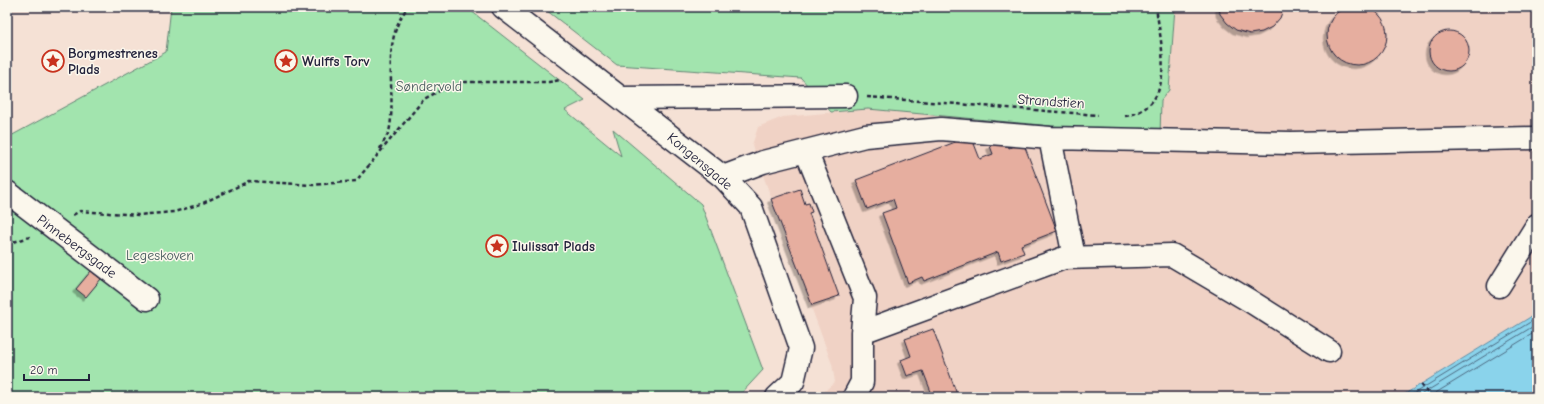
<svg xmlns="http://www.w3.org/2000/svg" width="1544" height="404" viewBox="0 0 1544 404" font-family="'Comic Neue',sans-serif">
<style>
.built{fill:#f0d2c5}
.green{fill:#a2e4ae;stroke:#628374}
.water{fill:#8ad3eb;stroke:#608ca5}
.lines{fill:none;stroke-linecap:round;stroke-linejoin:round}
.shore{stroke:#4c6981;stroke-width:1}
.building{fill:#e6ae9f;stroke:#22223b;filter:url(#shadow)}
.minor-casing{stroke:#22223b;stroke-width:25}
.path{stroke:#22223b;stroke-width:2.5;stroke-dasharray:4 3;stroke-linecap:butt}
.minor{stroke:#fbf7ec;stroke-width:22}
.labels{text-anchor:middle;stroke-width:3;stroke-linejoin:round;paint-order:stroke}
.poi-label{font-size:14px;font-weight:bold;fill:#22223b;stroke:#fbf7ec;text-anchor:start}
.park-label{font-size:14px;fill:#485c5e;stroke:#fbf7ec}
.street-label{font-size:14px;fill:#22223b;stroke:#fbf7ec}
</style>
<defs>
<filter id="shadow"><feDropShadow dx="-3.5" dy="3.5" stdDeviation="0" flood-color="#0004"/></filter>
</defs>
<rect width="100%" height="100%" fill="#f5e1d5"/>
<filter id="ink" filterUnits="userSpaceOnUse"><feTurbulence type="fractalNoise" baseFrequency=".025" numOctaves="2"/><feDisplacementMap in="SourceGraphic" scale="8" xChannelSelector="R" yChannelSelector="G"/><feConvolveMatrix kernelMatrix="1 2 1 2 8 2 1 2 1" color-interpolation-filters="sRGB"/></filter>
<g filter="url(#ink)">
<path class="built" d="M1175,7H1537V315L1398,397H818L835,382L832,364L752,145L758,127L783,117L868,109L1159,136L1161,100L1169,90Z"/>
<path class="green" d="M171,7H466L585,100L565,110L621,156L613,129L701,204L763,370L738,397H7V138L166,52Z
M542,7H1175L1169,90L1161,100L1160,136L868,109L831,112L801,78L617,65Z"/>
<path class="water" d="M1537,313V397H1400Z"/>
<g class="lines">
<path class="shore" d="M1408,397L1537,318
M1417,397L1537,324
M1429,397L1537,331"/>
</g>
<path class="building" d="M1327 35a30 30 0 1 1 60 0a30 30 0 1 1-60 0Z
M1219,7H1284L1280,18L1272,27L1262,32L1250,34L1236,30L1227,23L1220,14Z
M1429 51a20 20 0 1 1 40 0a20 20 0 1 1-40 0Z
M971,136L980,159L993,154L990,146L1006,140L1009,148L1023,142L1057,231L1021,245L1024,253L1001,261L998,252L924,281L922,277L908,283L882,213L896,208L893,199L867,209L856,180Z
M800,189L805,204L809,203L812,212L809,213L839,296L812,305L771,199Z
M91,271L101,279L86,297L76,289Z
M933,329L958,397H933L923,371L907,376L901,360L911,356L905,339Z"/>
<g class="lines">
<g class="minor-casing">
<path id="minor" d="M503,7L723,177L751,207L801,348L793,382L777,397
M621,98L846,96
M1050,138L1074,257
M806,151L865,298L862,332V382L854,397
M723,177L763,162L865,136L941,129L1050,138L1291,143L1537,138
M7,192L147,299
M1499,286L1537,225
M862,332L1064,258L1172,255L1250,301L1329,351"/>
</g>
<path class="path" d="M867,97L1098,115
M1125,116C1178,107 1161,45 1156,7
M380,149C383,142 389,134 390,127C396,86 380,42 408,7
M73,215L80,211L138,215L174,212L201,204L249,181L313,185L356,181L424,99L443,89L465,82H549L560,80
M7,244L30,237
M1421,384L1431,397"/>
<use href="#minor" class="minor"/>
</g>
</g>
<defs>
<g id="sight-ring" transform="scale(1.15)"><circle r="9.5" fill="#fbf7ec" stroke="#c8321e" stroke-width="1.5"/><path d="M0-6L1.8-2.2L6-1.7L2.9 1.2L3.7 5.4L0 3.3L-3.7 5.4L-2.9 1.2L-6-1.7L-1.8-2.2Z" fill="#c8321e"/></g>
</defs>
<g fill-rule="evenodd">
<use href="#sight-ring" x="53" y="61"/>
<use href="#sight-ring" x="286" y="61"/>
<use href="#sight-ring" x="497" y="246"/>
</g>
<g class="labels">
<g class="poi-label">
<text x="68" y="58">Borgmestrenes<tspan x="68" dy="16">Plads</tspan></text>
<text x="302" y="66">Wulffs Torv</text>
<text x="512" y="251">Ilulissat Plads</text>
</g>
<g class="park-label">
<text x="429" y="91">Søndervold</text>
<text x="160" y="260">Legeskoven</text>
</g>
<g class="street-label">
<text transform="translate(1051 101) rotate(4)" y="5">Strandstien</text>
<text transform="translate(700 161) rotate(40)" y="5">Kongensgade</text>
<text transform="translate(77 246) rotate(37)" y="5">Pinnebergsgade</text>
</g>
</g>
<rect width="1544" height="404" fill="none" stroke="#fbf7ec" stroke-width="24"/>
<rect x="12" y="12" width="1520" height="380" fill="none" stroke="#22223b" stroke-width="1.5" filter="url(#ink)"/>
<path d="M24 374v6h65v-6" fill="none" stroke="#22223b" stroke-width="2"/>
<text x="30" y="374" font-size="12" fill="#22223b" stroke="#fbf7ec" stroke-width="3" paint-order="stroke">20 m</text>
</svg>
